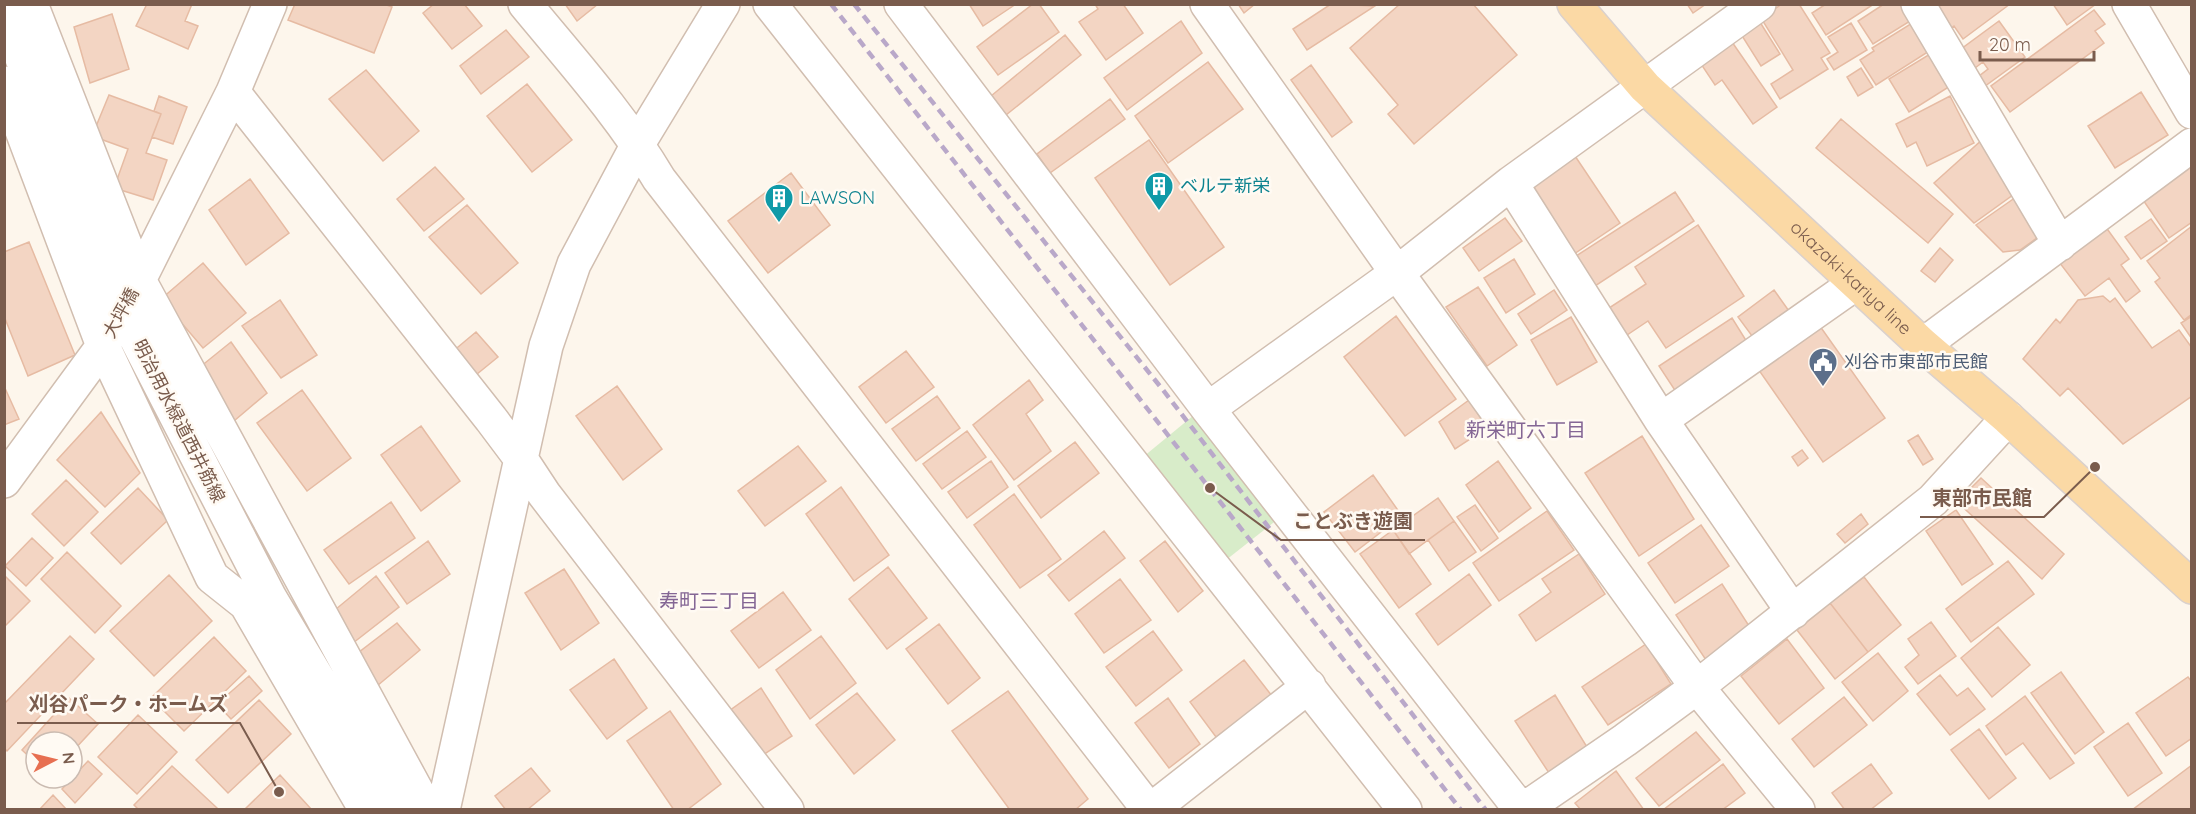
<svg xmlns="http://www.w3.org/2000/svg" width="2196" height="814" viewBox="0 0 2196 814" font-family="Quicksand,'Noto Sans JP',sans-serif">
<style>
.green{fill:#d8ecc9}
.building{fill:#f3d5c3;stroke:#e6bba3;stroke-width:1.5}
.lines{fill:none;stroke-linecap:round;stroke-linejoin:round}
.minor-casing{stroke:#d1beb0;stroke-width:36}
.major-casing{stroke:#dad1cd;stroke-width:36}
.minor{stroke:#fff;stroke-width:33}
.major{stroke:#fbd9a5;stroke-width:33}
.rail{stroke:#b9a8c9;stroke-width:4.5;stroke-dasharray:9 6;stroke-linecap:butt}
.labels{text-anchor:middle;stroke-width:5;stroke-linejoin:round;paint-order:stroke}
.culture-label{font-size:18px;fill:#0d838f;stroke:#fffaf3;text-anchor:start}
.street-label{font-size:18px;fill:#7a5c4d;stroke:#fffaf3}
.service-label{font-size:18px;fill:#4e5e75;stroke:#fffaf3;text-anchor:start}
.neighbourhood-label{font-size:20px;fill:#846695;stroke:#fffaf3}
.leader{fill:none;stroke:#7a5c4d;stroke-width:2}
.callout-dot{fill:#7a5c4d;stroke:#fffaf3;stroke-width:2}
.callout-label{font-size:20px;text-anchor:middle;font-weight:bold;fill:#7a5c4d;stroke:#fffaf3;stroke-width:5;stroke-linejoin:round;paint-order:stroke}
</style>
<rect width="100%" height="100%" fill="#fdf6ec"/>
<path class="green" d="M1194,415L1278,519L1226,560L1143,457Z"/>
<path class="building" d="M147,4H192L185,21L198,26L188,49L136,26Z
M295,4H384L392,7L374,53L288,20Z
M434,4H464L482,26L452,49L423,13Z
M565,4H598L577,21Z
M969,4H1016L983,26Z
M1033,4H1039L1059,32L998,75L977,47Z
M1095,4H1123L1143,33L1106,60L1079,22L1098,9Z
M1238,4H1255L1244,13Z
M1331,4L1375,6L1307,50L1293,29Z
M1400,4H1473L1517,55L1414,144L1388,114L1398,105L1350,48Z
M1687,4H1706L1693,13Z
M1782,4H1799L1830,53L1821,58L1828,69L1780,99L1771,84L1793,70L1761,18Z
M1826,4H1874L1826,35L1812,13Z
M1884,4H1906L1915,18L1873,44L1858,21Z
M1927,4H2010L1963,39L1954,26L1947,31Z
M2053,4H2096L2067,25Z
M2094,10L2105,24L2095,31L2104,43L2010,112L1991,86Z
M112,14L129,69L90,83L74,27Z
M1758,19L1780,54L1761,66L1739,31Z
M1917,20L1934,48L1876,85L1860,60L1874,51L1872,48Z
M1181,21L1202,53L1127,110L1104,78Z
M1999,21L2025,57L1981,89L1974,80L1988,69L1983,62L1971,71L1957,52Z
M1851,23L1867,50L1834,70L1827,59L1838,52L1828,37Z
M506,30L529,57L481,94L460,66Z
M1065,35L1081,55L1006,115L991,96Z
M1732,42L1777,107L1753,124L1722,80L1715,85L1701,64Z
M1935,51L1955,83L1909,112L1889,79Z
M1208,62L1243,109L1168,163L1135,116Z
M1311,65L1352,122L1332,137L1291,80Z
M1861,68L1873,87L1858,96L1847,77Z
M366,70L419,131L383,161L329,99Z
M527,84L572,140L532,172L487,116Z
M2141,92L2168,135L2115,168L2088,126Z
M109,95L161,114L146,153L167,160L153,200L114,188L128,149L92,136Z
M159,96L187,107L173,144L152,137L161,114L154,111Z
M1950,96L1974,143L1927,166L1916,142L1907,147L1896,124Z
M1110,99L1125,119L1050,173L1037,154Z
M1841,119L1953,214L1928,243L1816,148Z
M1983,139L2017,192L1974,223L1934,183Z
M1149,140L1224,247L1170,285L1095,178Z
M1571,150L1620,223L1574,254L1525,180Z
M2192,163V222L2169,238L2141,197Z
M435,167L464,199L424,231L397,199Z
M791,173L830,225L768,273L728,221Z
M250,179L289,233L246,265L209,210Z
M1675,192L1694,221L1592,288L1573,258Z
M2019,195L2044,233L2020,250L2003,252L1976,225Z
M467,205L518,263L481,294L429,237Z
M1505,218L1522,241L1479,271L1463,248Z
M2151,219L2167,241L2141,259L2125,237Z
M1698,225L1744,296L1666,348L1648,321L1627,335L1609,308L1646,284L1635,267Z
M2105,226L2129,259L2121,265L2140,291L2126,302L2109,278L2085,296L2059,262Z
M2192,226V314L2184,320L2155,282L2160,278L2147,261Z
M29,242L75,355L28,376L4,316V252Z
M1940,248L1953,260L1935,282L1921,271Z
M1514,259L1535,294L1506,313L1484,278Z
M203,263L246,313L203,348L161,299Z
M1478,287L1517,345L1487,366L1446,307Z
M1554,290L1567,310L1531,334L1518,314Z
M1774,290L1794,318L1758,344L1738,317Z
M2103,296L2110,302L2115,298L2152,348L2179,330L2192,348V396L2123,444L2068,388L2060,396L2023,359L2056,319L2060,323L2078,300Z
M280,300L317,355L281,378L242,326Z
M1396,316L1456,399L1405,436L1344,357Z
M2192,316V339L2181,323Z
M1571,317L1597,362L1557,385L1531,340Z
M1732,318L1752,350L1680,398L1659,366Z
M1817,322L1885,418L1823,462L1756,366Z
M476,332L498,357L466,383L446,357Z
M231,342L267,393L234,421L195,371Z
M906,351L934,387L886,423L859,387Z
M1029,380L1043,400L1026,414L1051,451L1014,480L973,425Z
M4,386L19,419L4,425Z
M617,386L662,449L623,480L576,416Z
M302,390L351,458L307,491L257,423Z
M937,396L960,428L916,461L892,429Z
M1469,400L1487,428L1455,449L1439,422Z
M101,412L140,473L105,507L57,460Z
M421,426L460,481L421,511L381,455Z
M967,431L986,457L942,489L923,464Z
M1918,435L1933,459L1923,465L1908,441Z
M1642,436L1694,519L1639,556L1585,473Z
M1075,442L1099,473L1041,518L1018,486Z
M798,446L826,481L765,526L738,491Z
M1802,450L1808,458L1798,466L1792,457Z
M991,461L1008,487L967,518L948,492Z
M1498,461L1531,508L1499,532L1466,485Z
M1373,475L1402,516L1355,552L1324,512Z
M1981,478L2064,554L2042,579L1957,502Z
M66,480L98,512L64,546L32,514Z
M841,487L889,555L854,581L806,514Z
M138,488L168,520L121,564L91,533Z
M1014,494L1061,559L1020,588L974,525Z
M1438,498L1454,521L1409,554L1393,530Z
M391,502L415,538L349,584L324,550Z
M1475,505L1498,538L1481,551L1457,517Z
M1956,510L1993,564L1962,585L1926,531Z
M1547,511L1574,550L1499,601L1473,563Z
M1861,514L1868,524L1845,543L1837,534Z
M1454,521L1476,552L1449,571L1428,540Z
M1701,525L1729,566L1675,603L1648,563Z
M1393,530L1431,584L1399,608L1360,554Z
M1104,531L1125,558L1069,601L1048,575Z
M32,538L53,558L26,586L5,566Z
M428,541L450,574L407,604L385,573Z
M1165,541L1203,591L1178,612L1140,561Z
M67,552L121,606L95,633L41,579Z
M1579,554L1605,594L1536,641L1519,615L1551,592L1542,579Z
M2008,561L2034,594L1971,642L1946,609Z
M888,567L927,618L887,649L849,599Z
M564,569L599,623L561,650L525,593Z
M1469,574L1491,605L1438,645L1416,614Z
M4,575L30,601L4,627Z
M169,575L212,621L154,676L110,631Z
M376,576L399,607L353,643L330,614Z
M1864,577L1901,625L1868,652L1830,603Z
M1120,579L1151,620L1104,653L1075,614Z
M1722,584L1751,629L1706,660L1676,615Z
M783,592L811,630L759,668L731,631Z
M1830,603L1868,652L1835,679L1797,630Z
M1931,622L1956,656L1918,684L1905,667L1919,655L1908,639Z
M397,623L420,650L377,686L354,656Z
M939,624L980,678L948,704L906,649Z
M1998,627L2030,665L1992,697L1961,658Z
M1153,631L1182,670L1136,706L1106,667Z
M70,636L94,659L7,751L4,748V704Z
M821,636L856,683L810,719L776,670Z
M214,637L246,671L184,731L151,698Z
M1787,639L1824,688L1779,724L1741,676Z
M1646,644L1671,684L1608,725L1582,687Z
M1878,653L1908,691L1873,721L1842,682Z
M614,659L647,708L607,739L570,690Z
M1244,660L1272,696L1216,737L1190,702Z
M2061,672L2104,732L2075,754L2031,693Z
M1940,675L1957,696L1968,688L1985,709L1950,735L1917,694Z
M249,676L262,691L231,719L217,704Z
M2188,677L2192,682V738L2166,756L2136,713Z
M761,688L792,736L760,757L729,711Z
M1008,691L1088,799L1075,810H1010L952,731Z
M857,693L895,740L854,774L816,725Z
M1555,695L1587,747L1549,773L1515,721Z
M2025,696L2074,763L2050,779L2023,743L2006,755L1986,726Z
M1844,697L1867,725L1814,767L1792,739Z
M69,698L98,724L72,752V742H36V763L22,750Z
M1168,698L1200,744L1169,768L1135,723Z
M259,700L291,734L228,793L196,760Z
M670,711L721,784L687,810H674L627,741Z
M138,715L177,752L137,794L98,757Z
M2128,723L2162,773L2128,796L2094,747Z
M1979,729L2016,778L1989,799L1951,750Z
M1696,732L1720,760L1659,806L1636,778Z
M88,761L102,774L75,803L62,789Z
M1723,764L1745,793L1722,810H1663Z
M1871,764L1892,793L1870,810H1845L1832,793Z
M2192,765V810H2132Z
M172,766L217,808L215,810H139L134,805Z
M531,768L550,791L527,810H506L495,796Z
M1616,771L1644,810H1581L1575,803Z
M280,775L312,810H244Z
M53,795L67,810H39Z"/>
<g class="lines">
<g class="minor-casing">
<path id="minor" d="M31,4L139,280L427,810
M525,4C572,61 621,115 659,179L1149,810
M770,4L1405,810
M901,4L1208,409L1521,810
M1207,4L1397,273L1697,687L1798,810
M1918,4L2060,244
M2129,4L2192,112
M4,13L122,311L270,598L396,810
M4,83L103,346L212,577L246,604L366,810
M233,92L491,419L521,459L544,494L787,810
M1511,183L1661,420L1793,612
M1923,345L2192,145
M1208,409L1397,273L1511,183L1759,4
M1661,420L1856,283
M4,481L103,346L139,280L233,92L270,4
M443,810L546,346L574,264L638,144L723,4
M1151,810L1309,686
M1523,810L1625,740L1697,687L1933,500L2008,418"/>
</g>
<g class="major-casing">
<g id="major">
<path id="s1" d="M1574,4L1645,87L1923,345L2008,418L2192,587"/>
</g>
</g>
<use href="#minor" class="minor"/>
<use href="#major" class="major"/>
<path class="rail" d="M831,4L1461,810
M854,4L1163,390L1486,810"/>
</g>
<defs>
<g id="building-pin" transform="scale(1.5)"><path d="M0 17L-7.5 6A9.5 9.5 0 1 1 7.5 6Z" fill="#0f9aa8" stroke="#fffaf3"/><path d="M-4-6H4V6H1V3H-1V6H-4ZM-2.5-4.3h1.7v1.8h-1.7ZM.8-4.3h1.7v1.8H.8ZM-2.5-1h1.7V.8h-1.7ZM.8-1h1.7V.8H.8Z" fill="#fff"/></g>
<g id="civic-pin" transform="scale(1.5)"><path d="M0 17L-7.5 6A9.5 9.5 0 1 1 7.5 6Z" fill="#5c6f8a" stroke="#fffaf3"/><path d="M-.6-6.5H3V-4.5H.6V-3L4-1V1h2V6H-6V1h2V-1L-.6-3ZM-1.2 2.5V6h2.4V2.5Z" fill="#fff"/></g>
</defs>
<g fill-rule="evenodd">
<use href="#building-pin" x="1159" y="186"/>
<use href="#building-pin" x="779" y="198"/>
<use href="#civic-pin" x="1823" y="362"/>
</g>
<g class="labels">
<g class="culture-label">
<text x="1180" y="192">ベルテ新栄</text>
<text x="800" y="204">LAWSON</text>
</g>
<g class="street-label">
<text dy="6" stroke="none"><textPath href="#s1" startOffset="390">okazaki-kariya line</textPath></text>
<text transform="translate(121 313) rotate(-61)" y="6">大坪橋</text>
<text transform="translate(179 421) rotate(63)" y="6">明治用水緑道西井筋線</text>
</g>
<g class="service-label">
<text x="1844" y="368">刈谷市東部市民館</text>
</g>
<g class="neighbourhood-label">
<text x="1526" y="437">新栄町六丁目</text>
<text x="709" y="608">寿町三丁目</text>
</g>
</g>
<path class="leader" d="M2095 467L2044 517H1920M1210 488L1281 540H1425M279 792L240 723H17"/>
<g class="callout-dot">
<circle cx="2095" cy="467" r="6"/>
<circle cx="1210" cy="488" r="6"/>
<circle cx="279" cy="792" r="6"/>
</g>
<g class="callout-label">
<text x="1982" y="505">東部市民館</text>
<text x="1353" y="528">ことぶき遊園</text>
<text x="128" y="711">刈谷パーク・ホームズ</text>
</g>
<rect width="2196" height="814" fill="none" stroke="#7a5c4d" stroke-width="12"/>
<g transform="translate(54 760) rotate(83)"><circle r="28" fill="#fffaf3" stroke="#cabbb1" stroke-width="1.5"/>
<path d="M0-4.5L10 22L0 15L-10 22Z" fill="#e76f51"/>
<text y="-9" font-size="16" font-weight="bold" text-anchor="middle" fill="#7a5c4d">N</text>
</g>
<path d="M1980 51v9h114v-9" fill="none" stroke="#7a5c4d" stroke-width="3"/>
<text x="1989" y="51" font-size="18" fill="#7a5c4d" stroke="#fffaf3" stroke-width="4.5" paint-order="stroke">20 m</text>
</svg>
